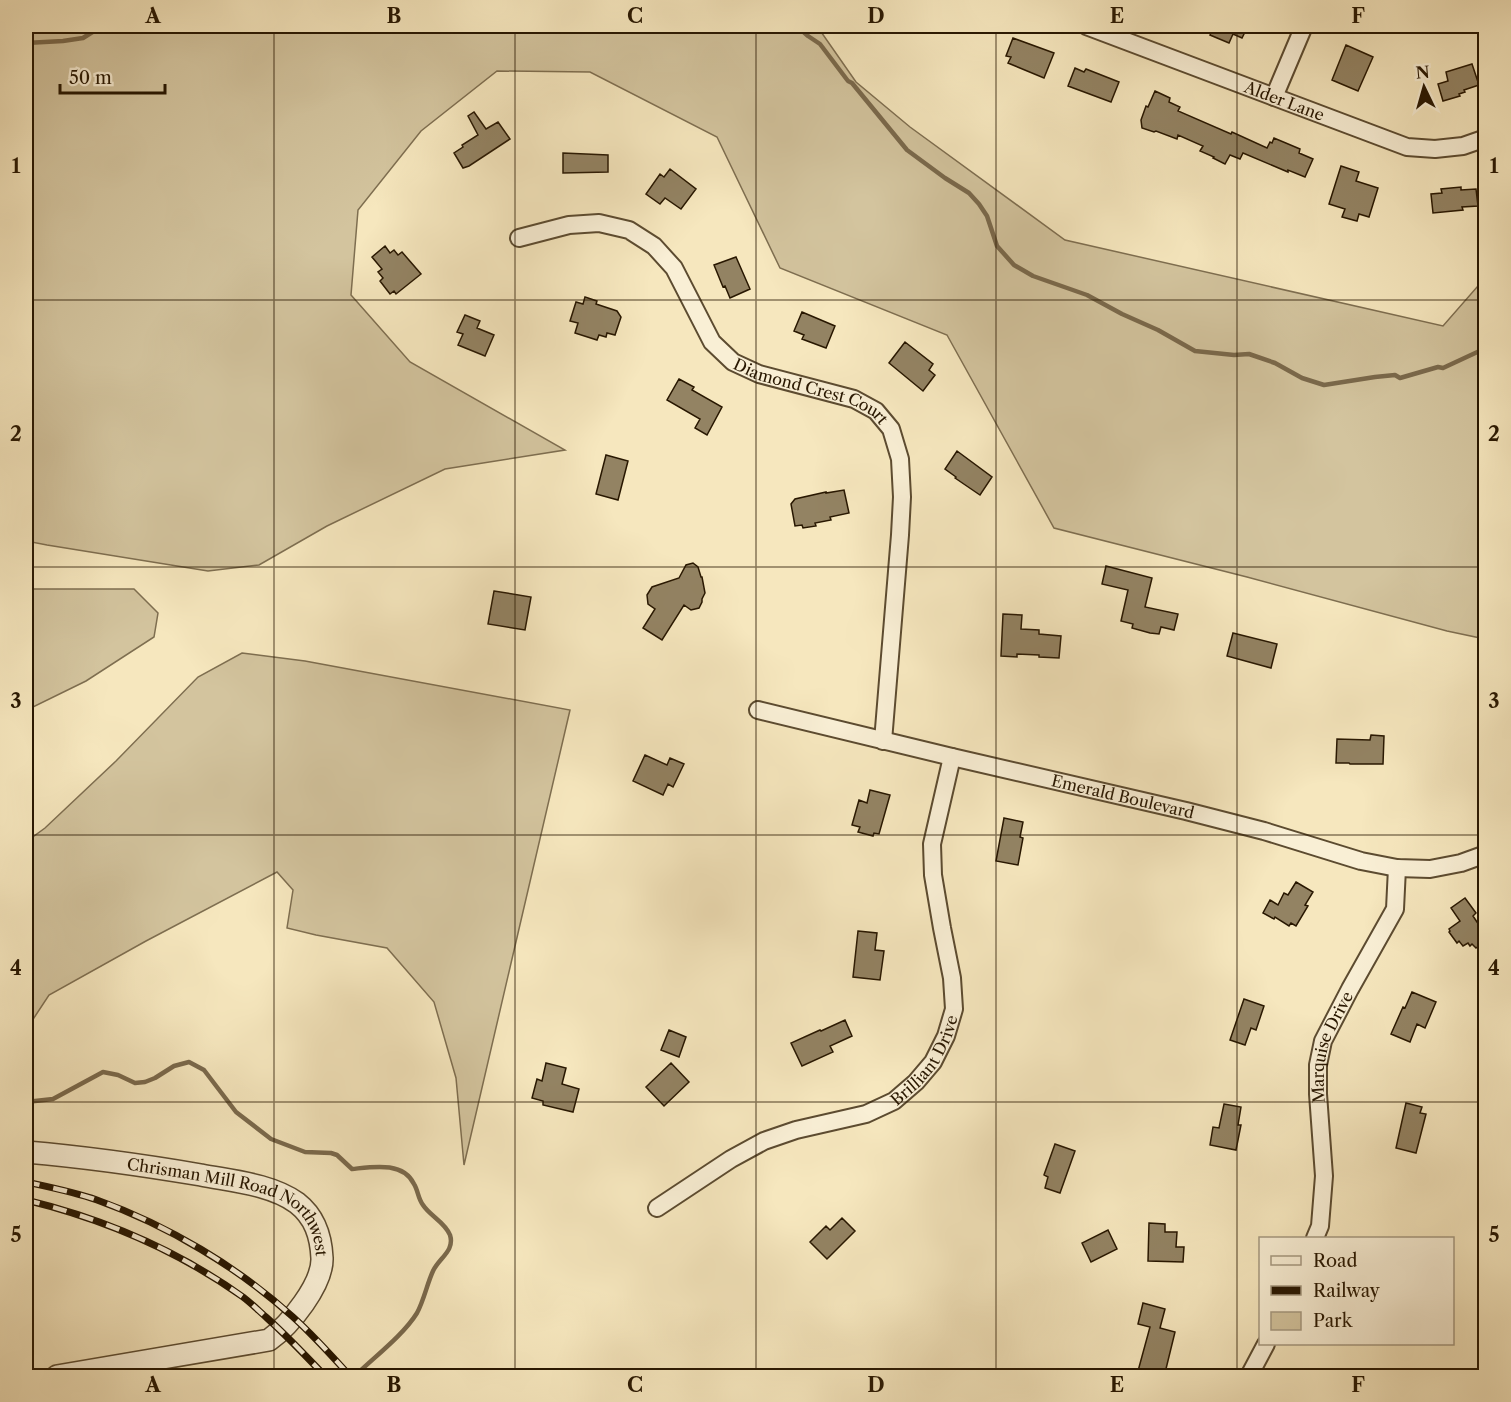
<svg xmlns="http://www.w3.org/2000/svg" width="1511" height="1402" viewBox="0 0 1511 1402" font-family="'Libre Caslon Text',serif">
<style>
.green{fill:#d3c49e;stroke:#7e6e50;stroke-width:1.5}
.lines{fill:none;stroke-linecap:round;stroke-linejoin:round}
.stream{stroke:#7a694c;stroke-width:4.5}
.building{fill:#938363;stroke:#281701;stroke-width:1.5}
.minor-casing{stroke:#5c4b30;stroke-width:20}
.tertiary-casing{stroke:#5c4b30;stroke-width:24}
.minor{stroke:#f9efd5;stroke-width:16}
.tertiary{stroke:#f9efd5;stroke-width:21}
.rail-casing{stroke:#281701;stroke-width:7}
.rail{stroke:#f9efd5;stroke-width:4.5;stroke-dasharray:14;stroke-linecap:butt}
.grid{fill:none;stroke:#281701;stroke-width:1.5;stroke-opacity:0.55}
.labels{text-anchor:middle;stroke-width:6;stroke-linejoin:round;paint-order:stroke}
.street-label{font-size:16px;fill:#281701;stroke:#f9efd5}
.neatline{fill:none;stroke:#281701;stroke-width:2}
.grid-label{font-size:20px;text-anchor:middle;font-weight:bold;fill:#281701}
</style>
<rect width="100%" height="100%" fill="#f6e7be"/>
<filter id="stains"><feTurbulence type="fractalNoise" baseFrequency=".00333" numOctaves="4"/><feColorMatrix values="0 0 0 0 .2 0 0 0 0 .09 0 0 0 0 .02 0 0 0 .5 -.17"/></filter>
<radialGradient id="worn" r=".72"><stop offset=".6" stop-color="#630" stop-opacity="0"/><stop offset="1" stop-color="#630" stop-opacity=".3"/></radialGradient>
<path class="green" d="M26,26H817L856,82L910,127L1065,240L1443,326L1478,286L1485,263V639L1447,631L1247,577L1054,528L947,335L780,268L717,137L590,72L497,71L421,131L358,210L351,295L410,362L565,450L445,469L327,526L259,565L208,571L47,545L26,541Z
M26,589H134L158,613L154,637L86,681L31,708L26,707Z
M242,653L305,661L570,710L464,1165L456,1078L434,1002L387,948L316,935L287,928L293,890L277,872L146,941L49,995L26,1030V842L45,828L116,761L198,677Z"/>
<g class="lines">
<path class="stream" d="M797,26L808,36L820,44L848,81L852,83L907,150L945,178L969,193L979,204L987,216L997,246L1014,265L1033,276L1087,295L1122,314L1158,330L1195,351L1234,355L1249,354L1275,363L1302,378L1324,385L1375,377L1395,375L1400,378L1438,367L1443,368L1486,348
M26,43L63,41L83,38L102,26
M26,1102L53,1099L103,1072L118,1075L135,1083L145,1082L155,1078L174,1066L189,1062L204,1070L236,1112L271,1139L305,1152L331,1153L337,1155L352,1169C372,1167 403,1161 414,1184C418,1190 418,1199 423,1205C430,1216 445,1222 450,1235C455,1251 439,1258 433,1271C427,1284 424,1300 417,1313C404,1334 377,1355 359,1372"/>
</g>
<path class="building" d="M1214,26H1248L1242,38L1233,34L1229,43L1210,35Z
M1013,38L1054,53L1044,78L1008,63L1011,57L1006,56Z
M1346,45L1373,57L1358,91L1332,80Z
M1472,64L1479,85L1464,90L1465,92L1459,94L1460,96L1443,101L1438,84L1448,81L1446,72Z
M1075,68L1084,72L1086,69L1119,82L1111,102L1068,86Z
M1155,91L1170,98L1169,102L1180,107L1178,111L1231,134L1232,132L1267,148L1270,142L1272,143L1274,138L1300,149L1299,153L1313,159L1305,177L1288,170V172L1243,153L1240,159L1230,155L1225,164L1213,158L1214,157L1200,151L1203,146L1178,135L1177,139L1156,131L1154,132L1142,128L1141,120L1146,106L1148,107Z
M474,112L486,129L498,122L510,139L469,166L463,168L454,153L463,147L462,145L478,135L468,116Z
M563,153L608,155V172L563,173Z
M1341,166L1359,172L1356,181L1378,188L1369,217L1359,214L1357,221L1342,217L1345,209L1329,204Z
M670,169L696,189L681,209L665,198L660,204L646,194L660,174L664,177Z
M1461,187V190L1476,189L1478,206L1462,207L1463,210L1433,213L1431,194L1442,193L1441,189Z
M385,246L390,253L394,250L398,255L402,252L421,274L396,294L394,291L390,294L380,281L383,278L378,272L382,269L372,257Z
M736,257L750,289L730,298L725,286L723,287L714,265Z
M585,297L597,301L596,304L617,311L621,317L615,335L607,333L606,337L599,335L597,340L575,333L578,323L570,321L576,302L583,304Z
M802,312L835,326L826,348L802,339L804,335L794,331Z
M465,315L480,321L477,328L494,335L485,356L458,345L463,334L457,332Z
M905,342L933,364L929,370L935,375L923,391L889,363Z
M679,379L694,387L692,390L722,407L707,435L695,428L700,419L667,400Z
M957,451L992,477L980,495L955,478L956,477L945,469Z
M606,455L628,461L618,500L596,494Z
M844,490L849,513L830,517L831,520L815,523L816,526L803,528L802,525L795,526L791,504L795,499L826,492V493Z
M693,563L698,567L701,577H702L705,593L702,599V602L699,608L691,610L684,605L662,640L643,628L655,609L648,604L647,595L652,587L679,578L686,565Z
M1106,566L1152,578L1145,607L1178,614L1174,630L1161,627L1159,634L1150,633L1132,628L1133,624L1121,621L1128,590L1102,584Z
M494,591L531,597L525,630L488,624Z
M1003,614L1022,615L1021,629L1039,630V634L1061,636L1059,658L1039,657V655L1017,654V657L1001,656Z
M1233,633L1277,644L1271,668L1227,656Z
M1371,735L1384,736L1383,764H1350L1349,763H1336L1337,739L1370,740Z
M645,755L667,765L670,758L684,764L673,787L668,784L663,795L633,781Z
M870,790L890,795L879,834L874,833L873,836L858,832L860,827L852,825L859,800L867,803Z
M1004,818L1023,822L1020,837L1023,838L1018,865L996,861Z
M1296,882L1313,892L1305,905L1308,906L1296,926L1291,923L1289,926L1275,917L1274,919L1263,913L1270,900L1278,905L1284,893L1288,895Z
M1465,898L1476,913L1473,916L1485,934V941L1476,948L1472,944L1470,946L1468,943L1463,946L1459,941L1457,943L1449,932L1450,931L1449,929L1460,921L1451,908Z
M858,931L877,933L875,950L884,951L880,980L853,977Z
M1412,992L1436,1002L1425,1028L1417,1024L1410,1042L1391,1034L1403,1007L1405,1008Z
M1244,999L1264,1006L1256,1030L1251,1028L1245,1045L1230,1040Z
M845,1020L852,1036L830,1046L833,1052L802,1066L791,1043L820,1030L821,1031Z
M669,1030L686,1037L679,1057L661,1050Z
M546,1063L566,1068L562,1084L579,1089L573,1112L543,1105V1101L532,1098L537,1079L542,1081Z
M671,1063L689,1082L664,1106L646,1087Z
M1406,1103L1422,1107L1420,1113L1426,1114L1416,1153L1396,1148Z
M1224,1104L1241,1107L1238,1125H1241L1236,1150L1210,1145L1213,1127L1219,1128Z
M1055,1144L1075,1151L1060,1193L1045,1188L1048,1177L1044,1175Z
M842,1218L855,1231L827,1259L810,1242L826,1226L830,1230Z
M1149,1223L1165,1224V1232H1177L1176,1247H1184L1183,1262L1148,1261Z
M1108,1230L1117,1249L1091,1262L1082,1243Z
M1143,1303L1165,1309L1160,1328L1175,1332L1164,1377L1138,1371L1150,1327L1138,1324Z"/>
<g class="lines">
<g class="minor-casing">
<g id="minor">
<path id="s1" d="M1086,26L1407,147L1435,149L1463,146L1486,138"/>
<path d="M1274,97L1304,26"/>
<path id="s2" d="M519,238L569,225L599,223L629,230L654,246L674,268L712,342L733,362L759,374L854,399L876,411L891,429L900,459L902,497L900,535L883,741"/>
<path id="s3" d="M758,710L952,757L1186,811L1264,831L1361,861L1397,868L1430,869L1461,863L1486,854"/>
<path id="s4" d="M657,1208L731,1159L764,1141L796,1130L866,1114L894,1101L916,1082L933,1062L946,1036L954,1009L952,978L942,928L933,875L932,844L952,757"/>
<path id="s5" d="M1315,1238L1320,1226L1324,1176L1318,1094V1065L1323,1041L1350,989L1395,909L1397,868"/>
<path d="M1249,1376L1266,1344"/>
</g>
</g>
<g class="tertiary-casing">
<g id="tertiary">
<path id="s6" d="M26,1152C85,1157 142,1165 201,1175C231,1181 271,1184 297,1203C315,1217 321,1236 322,1258C323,1284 290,1325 269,1340L57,1376"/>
</g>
</g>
<use href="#minor" class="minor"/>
<use href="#tertiary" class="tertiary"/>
<g class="rail-casing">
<path id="rail" d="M26,1182C49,1187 74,1192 97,1200C167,1225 238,1267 293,1317C313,1335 332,1356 350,1376
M26,1200C104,1219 177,1250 243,1297C251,1303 259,1311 267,1318C287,1336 306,1356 325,1376"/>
</g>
<use href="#rail" class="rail"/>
</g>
<path class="grid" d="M274,26V1376M515,26V1376M756,26V1376M996,26V1376M1237,26V1376M26,300H1486M26,567H1486M26,835H1486M26,1102H1486"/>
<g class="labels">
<g class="street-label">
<text dy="6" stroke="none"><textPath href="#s1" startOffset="212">Alder Lane</textPath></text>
<text dy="6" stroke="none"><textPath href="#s2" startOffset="368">Diamond Crest Court</textPath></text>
<text dy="6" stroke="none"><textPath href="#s3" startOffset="375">Emerald Boulevard</textPath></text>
<text dy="6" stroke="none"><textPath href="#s5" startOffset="195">Marquise Drive</textPath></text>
<text dy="6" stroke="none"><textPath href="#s4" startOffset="315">Brilliant Drive</textPath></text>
<text dy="6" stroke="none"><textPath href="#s6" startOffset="220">Chrisman Mill Road Northwest</textPath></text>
</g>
</g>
<rect width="1511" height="1402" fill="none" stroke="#f6e7be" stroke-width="66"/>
<rect x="1259" y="1237" width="195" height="108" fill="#f9efd5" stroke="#a59980" stroke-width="1.5"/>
<rect x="1271" y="1256" width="30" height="9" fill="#f9efd5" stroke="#a59980" stroke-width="1.5"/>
<text x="1313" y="1267" font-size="18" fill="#281701">Road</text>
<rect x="1271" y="1286" width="30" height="9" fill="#281701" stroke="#a59980" stroke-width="1.5"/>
<text x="1313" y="1297" font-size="18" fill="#281701">Railway</text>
<rect x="1271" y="1312" width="30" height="18" fill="#d3c49e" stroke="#a59980" stroke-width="1.5"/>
<text x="1313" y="1327" font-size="18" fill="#281701">Park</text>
<g transform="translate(1424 87) rotate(355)" stroke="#f9efd5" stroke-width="4.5" paint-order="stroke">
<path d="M0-4.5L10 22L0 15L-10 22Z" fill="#281701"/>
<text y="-9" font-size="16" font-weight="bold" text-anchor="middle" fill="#281701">N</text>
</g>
<path d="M60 84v9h105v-9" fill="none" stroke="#281701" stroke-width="3"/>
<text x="69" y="84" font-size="18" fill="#281701" stroke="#f9efd5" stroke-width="4.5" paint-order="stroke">50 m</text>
<rect x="33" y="33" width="1445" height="1336" class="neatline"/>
<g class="grid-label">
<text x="153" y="23">A</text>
<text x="394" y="23">B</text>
<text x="635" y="23">C</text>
<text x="876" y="23">D</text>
<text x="1117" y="23">E</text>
<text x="1358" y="23">F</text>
<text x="16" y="173">1</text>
<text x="1494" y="173">1</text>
<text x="16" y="441">2</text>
<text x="1494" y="441">2</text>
<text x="16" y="708">3</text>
<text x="1494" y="708">3</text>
<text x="16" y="975">4</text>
<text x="1494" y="975">4</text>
<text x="16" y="1242">5</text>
<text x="1494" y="1242">5</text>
<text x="153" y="1392">A</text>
<text x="394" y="1392">B</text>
<text x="635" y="1392">C</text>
<text x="876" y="1392">D</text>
<text x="1117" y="1392">E</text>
<text x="1358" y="1392">F</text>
</g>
<rect width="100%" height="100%" filter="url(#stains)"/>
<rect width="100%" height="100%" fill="url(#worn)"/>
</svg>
